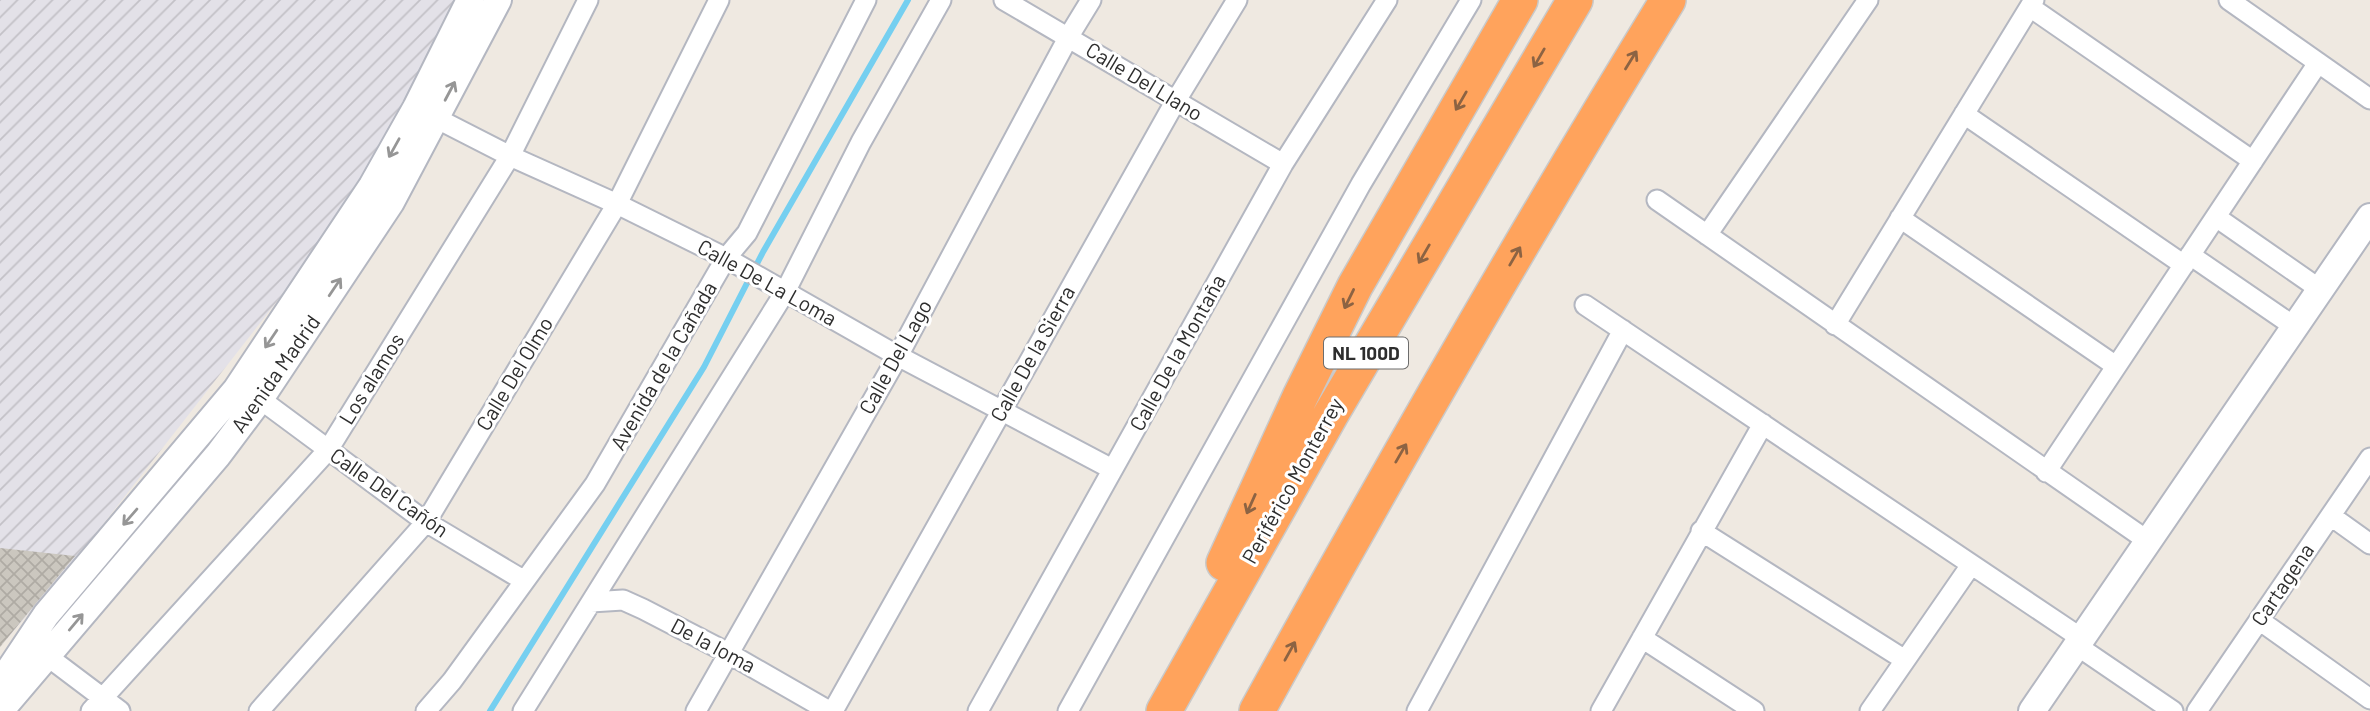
<svg xmlns="http://www.w3.org/2000/svg" width="2370" height="711" viewBox="0 0 2370 711" font-family="Barlow,sans-serif">
<style>
.industrial{fill:url(#industrial-furrows)}
.lines{fill:none;stroke-linecap:round;stroke-linejoin:round}
.stream{stroke:#75cff0;stroke-width:6}
.building{fill:url(#building-cross-hatch)}
.street-casing{stroke:#b4b7c1;stroke-width:23}
.secondary-casing{stroke:#b4b7c1;stroke-width:30}
.highway-casing{stroke:#c9c9c9;stroke-width:38}
.street{stroke:#fff;stroke-width:19}
.secondary{stroke:#fff;stroke-width:26}
.highway{stroke:#ffa35c;stroke-width:35}
.oneway{stroke:#8c6343}
.oneway2{stroke:#969696}
.labels{text-anchor:middle;stroke-width:6;stroke-linejoin:round;paint-order:stroke}
.shield{fill:#fff;stroke:#6d6d6d;stroke-width:2}
.shield-label{font-size:19px;font-weight:bold;fill:#2e2e2e}
.street-label{font-size:21px;fill:#2e2e2e;stroke:#fff}
</style>
<defs>
<pattern id="industrial-furrows" width="10" height="10" patternUnits="userSpaceOnUse" patternTransform="scale(1.75)"><rect width="10" height="10" fill="#e3e1e8"/><path d="M-1 1l2-2M0 10L10 0M9 11l2-2" fill="none" stroke="#c3c1c7"/></pattern>
<pattern id="building-cross-hatch" width="8" height="8" patternUnits="userSpaceOnUse" patternTransform="scale(1.75)"><rect width="8" height="8" fill="#cbc7bf"/><path d="M0 0l8 8M0 8l8-8" fill="none" stroke="#afaba4"/></pattern>
</defs>
<rect width="100%" height="100%" fill="#efe9e1"/>
<path class="industrial" d="M0,0H456L370,182L90,541L0,647Z"/>
<g class="lines">
<path class="stream" d="M490,711L704,367L763,252L908,0"/>
</g>
<path class="building" d="M0,548L75,556L0,647Z"/>
<g class="lines">
<g class="street-casing">
<path id="street" d="M1004,0L1283,164
M2229,0L2370,99
M2030,7L2253,161
M424,112L510,156L617,204L726,258L898,356L1112,469
M1964,114L2184,265
M1657,200L2148,541
M2216,217L2321,290
M1900,218L2116,366
M1707,235L1868,0
M2190,255L2295,327
M1585,305L2081,638
M1835,325L2034,0
M260,399L426,522L523,580
M2046,472L2318,63
M2331,516L2370,544
M1701,531L1905,660
M591,602L623,600L643,609L728,653L829,711
M2259,620L2370,699
M1642,638L1754,711
M2076,645L2173,711
M47,656L120,711
M91,711L328,450L510,156L588,0
M259,711L426,522L617,204L719,0
M426,711L452,681L595,484L726,258L747,233L866,0
M523,711L785,292L861,142L941,0
M696,711L898,356L1069,36L1091,0
M833,711L1175,102L1237,0
M978,711L1283,164L1387,0
M1068,711L1361,184L1471,0
M1417,711L1623,330
M1601,711L1763,424
M1870,711L1971,565
M2197,711L2370,458"/>
</g>
<g class="secondary-casing">
<path id="secondary" d="M0,684L46,615L236,390L372,186L416,108L470,0
M0,711L218,455L260,399L391,202L498,0
M2032,711L2370,217"/>
</g>
<g class="highway-casing">
<path id="highway" d="M1224,563L1300,397L1355,286L1520,0
M1164,711L1331,414L1575,0
M1257,711C1389,471 1525,233 1668,0"/>
</g>
<use href="#street" class="street"/>
<use href="#secondary" class="secondary"/>
<use href="#highway" class="highway"/>
</g>
<defs><path id="oneway-shaft" d="M-6 0H5M1.5-3L5.5 0L1.5 3" fill="none" stroke-width="1.6" stroke-linecap="round" stroke-linejoin="round" transform="scale(1.75)"/></defs>
<g class="oneway">
<use href="#oneway-shaft" transform="translate(1539 58) rotate(120)"/>
<use href="#oneway-shaft" transform="translate(1631 60) rotate(-58)"/>
<use href="#oneway-shaft" transform="translate(1461 101) rotate(120)"/>
<use href="#oneway-shaft" transform="translate(1424 254) rotate(120)"/>
<use href="#oneway-shaft" transform="translate(1515 256) rotate(-60)"/>
<use href="#oneway-shaft" transform="translate(1349 299) rotate(116)"/>
<use href="#oneway-shaft" transform="translate(1401 453) rotate(-60)"/>
<use href="#oneway-shaft" transform="translate(1251 504) rotate(114)"/>
<use href="#oneway-shaft" transform="translate(1290 651) rotate(-61)"/>
</g>
<g class="oneway2">
<use href="#oneway-shaft" transform="translate(450 91) rotate(-62)"/>
<use href="#oneway-shaft" transform="translate(394 148) rotate(119)"/>
<use href="#oneway-shaft" transform="translate(335 287) rotate(-56)"/>
<use href="#oneway-shaft" transform="translate(271 339) rotate(124)"/>
<use href="#oneway-shaft" transform="translate(130 517) rotate(131)"/>
<use href="#oneway-shaft" transform="translate(76 622) rotate(-50)"/>
</g>
<g class="labels">
<rect class="shield" x="1324" y="337.5" width="84" height="31" rx="5"/>
<g class="shield-label">
<text x="1366" y="360">NL 100D</text>
</g>
<g class="street-label">
<text transform="translate(1144 82) rotate(31)" y="7">Calle Del Llano</text>
<text transform="translate(767 283) rotate(29)" y="7">Calle De La Loma</text>
<text transform="translate(1178 353) rotate(-61)" y="7">Calle De la Montaña</text>
<text transform="translate(1033 354) rotate(-61)" y="7">Calle De la Sierra</text>
<text transform="translate(896 357) rotate(-61)" y="7">Calle Del Lago</text>
<text transform="translate(664 366) rotate(-60)" y="7">Avenida de la Cañada</text>
<text transform="translate(276 374) rotate(-55)" y="7">Avenida Madrid</text>
<text transform="translate(515 374) rotate(-59)" y="7">Calle Del Olmo</text>
<text transform="translate(372 379) rotate(-58)" y="7">Los alamos</text>
<text transform="translate(1293 481) rotate(-61)" y="7">Periférico Monterrey</text>
<text transform="translate(389 493) rotate(35)" y="7">Calle Del Cañón</text>
<text transform="translate(2283 585) rotate(-56)" y="7">Cartagena</text>
<text transform="translate(713 646) rotate(28)" y="7">De la loma</text>
</g>
</g>
</svg>
